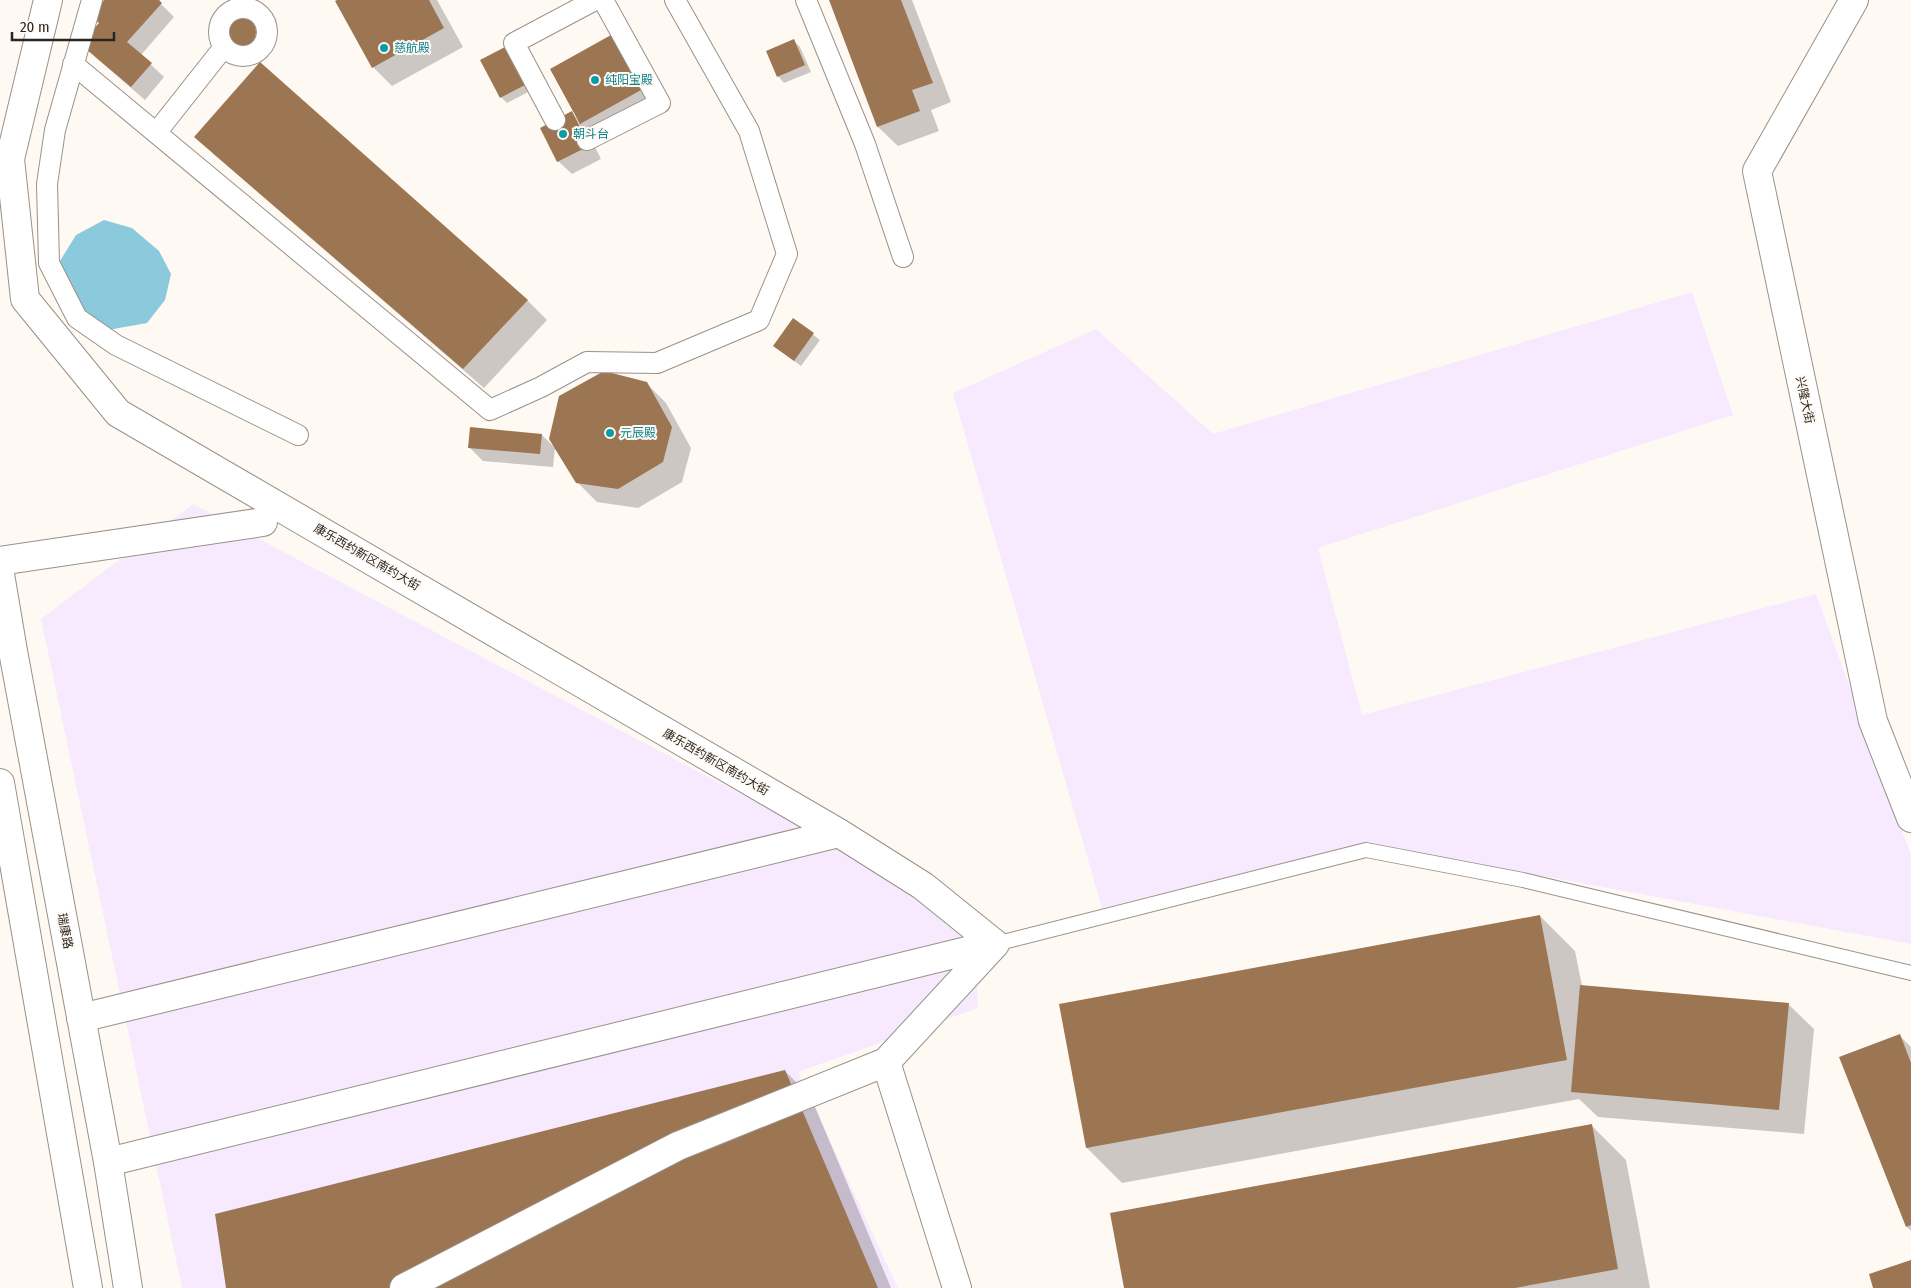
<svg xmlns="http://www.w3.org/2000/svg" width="1911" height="1288" viewBox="0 0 1911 1288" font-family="'Fira Sans Condensed','Noto Sans SC',sans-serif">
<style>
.commercial{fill:#f7eafe}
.water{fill:#8bc9dd}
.shadow{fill:#0003}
.building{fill:#9c7652}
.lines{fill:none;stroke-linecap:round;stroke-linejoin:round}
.service-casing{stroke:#9a9188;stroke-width:16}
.pedestrian-casing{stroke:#9a9188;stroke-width:22}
.minor-casing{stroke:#9a9188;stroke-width:30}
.secondary-casing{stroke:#9a9188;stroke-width:30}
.service{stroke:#fff;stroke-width:14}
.pedestrian{stroke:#fff;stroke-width:20}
.minor{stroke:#fff;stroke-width:28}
.secondary{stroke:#fff;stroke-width:28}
.culture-dot{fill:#0f9aa8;stroke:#fff9f3;stroke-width:2}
.labels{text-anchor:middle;stroke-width:4;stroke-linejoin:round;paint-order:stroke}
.culture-label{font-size:12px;fill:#0d838f;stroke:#fff9f3;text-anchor:start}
.street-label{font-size:12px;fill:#292522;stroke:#fff9f3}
</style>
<rect width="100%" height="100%" fill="#fff9f3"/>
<path class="commercial" d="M1692,292L1733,415L1318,548L1362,715L1816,594L1911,856V944L1365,843L1102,908L953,393L1096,329L1213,434Z
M193,504L973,917L978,1008L798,1072L898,1288H182L41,619Z"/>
<path class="water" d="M104,220L132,228L159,251L171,274L165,300L147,323L108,330L85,317L66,283L60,261L76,235Z"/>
<path class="shadow" d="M106,0H157L174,17L141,55L164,77L145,100L95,57L100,23Z
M340,0H437L463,47L392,86L373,67Z
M830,0H912L951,102L931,110L939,131L898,146L878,127Z
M240,19L252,23L258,30L262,37L260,45L253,51L242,49L230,35L233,23Z
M611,37L624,50L654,104L594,136L586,129L601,159L572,174L558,161L572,113L578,120Z
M794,41L800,47L811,72L784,83L778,76Z
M511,55L530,91L507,103L501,97Z
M196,137L527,300L547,320L484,388L216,156Z
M793,319L820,340L801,366L774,346Z
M646,383L666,403L691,448L682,482L638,508L597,502L577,482L555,447L553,467L483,461L469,447L542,435L554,447Z
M1540,916L1575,951L1582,986L1788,1004L1814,1029L1804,1134L1598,1117L1579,1099L1122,1183L1087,1148L1061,1005Z
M1899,1035L1911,1047V1231L1907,1227L1841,1058Z
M785,1071L811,1097L891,1288H227Z
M1591,1125L1626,1160L1650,1288H1126Z"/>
<path class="building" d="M104,0H159L162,3L127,42L152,63L131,87L80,44L99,23L91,16Z
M337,0H429L444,28L372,68L335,1Z
M829,0H901L933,83L912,90L920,111L877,127Z
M228 32a14 14 0 1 1 28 0a14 14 0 1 1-28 0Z
M611,35L641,90L580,124L550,69Z
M794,39L805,65L777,77L766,51Z
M505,47L525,85L500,98L480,60Z
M260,62L528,300L463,369L194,137Z
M572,111L589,146L557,162L540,128Z
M793,318L814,333L794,361L773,346Z
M604,371L647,382L672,427L663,462L618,489L576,483L549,439L559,396Z
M470,427L542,434L540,454L468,448Z
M1540,915L1567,1060L1086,1148L1059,1004Z
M1580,985L1789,1003L1779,1110L1571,1092Z
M1900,1034L1911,1063V1225L1906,1227L1839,1057Z
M785,1070L878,1288H226L215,1214Z
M1592,1124L1618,1269L1515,1288H1124L1110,1213Z
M1911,1260V1288H1873L1869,1274Z"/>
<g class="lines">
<g class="service-casing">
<path id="service" d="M995,944L1366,850L1523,880L1911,973"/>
</g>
<g class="pedestrian-casing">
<path id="pedestrian" d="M92,0L55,130L47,184L49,263L77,318L116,345L298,435
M806,0L865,144L903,257
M219 32a24 24 0 1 1 48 0a24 24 0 1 1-48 0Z
M73,64L490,410L541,387L587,362L657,363L759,320L787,254L749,131L675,0
M555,120L514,43L595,0
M156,133L224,47
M587,140L660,103L603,0"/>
</g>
<g class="minor-casing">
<path id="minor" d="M48,0L10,159L25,299L118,413L839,833L923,886L995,944
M1854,0L1757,171L1873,721L1911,818
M0,561L263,522
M81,1018L839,833
M886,1062L957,1288
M108,1162L995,944
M404,1288L678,1146L886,1062L995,944"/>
</g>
<g class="secondary-casing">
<path id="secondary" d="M0,574L13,651L108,1162L128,1288
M0,783L88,1288"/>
</g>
<use href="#service" class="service"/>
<use href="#pedestrian" class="pedestrian"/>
<use href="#minor" class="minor"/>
<use href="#secondary" class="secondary"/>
</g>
<g class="culture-dot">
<circle cx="384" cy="48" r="5"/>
<circle cx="595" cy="80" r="5"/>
<circle cx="563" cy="134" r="5"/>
<circle cx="610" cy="433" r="5"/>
</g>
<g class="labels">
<g class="culture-label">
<text x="394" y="52">慈航殿</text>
<text x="605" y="84">纯阳宝殿</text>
<text x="573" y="138">朝斗台</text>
<text x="620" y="437">元辰殿</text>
</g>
<g class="street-label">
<text transform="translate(1805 400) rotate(78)" y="4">兴隆大街</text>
<text transform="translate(367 557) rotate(30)" y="4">康乐西约新区南约大街</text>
<text transform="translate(716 762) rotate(30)" y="4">康乐西约新区南约大街</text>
<text transform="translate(65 931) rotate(79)" y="4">瑞康路</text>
</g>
</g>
<path d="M12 32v8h102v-8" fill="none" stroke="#292522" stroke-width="2.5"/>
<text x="20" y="32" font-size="15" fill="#292522" stroke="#fff9f3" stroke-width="4" paint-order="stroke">20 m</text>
</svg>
